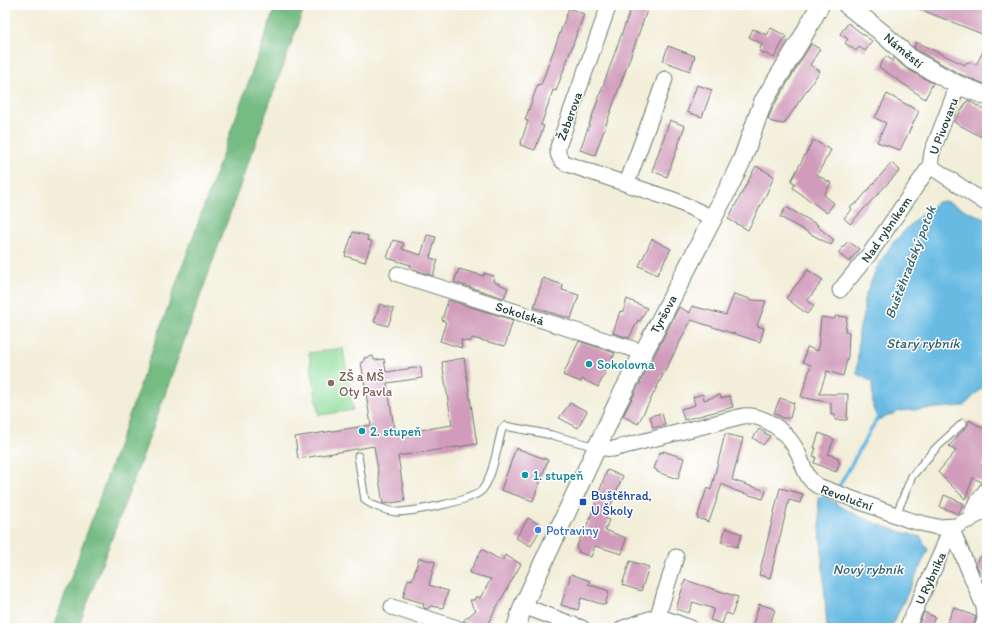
<svg xmlns="http://www.w3.org/2000/svg" width="992" height="633" viewBox="0 0 992 633" font-family="Itim,sans-serif">
<style>
.green{fill:#90dd9b;stroke:#588d68}
.forest{fill:#74bc83;stroke:#4a7c5c}
.water{fill:#67bae3;stroke:#437c8c}
.lines{fill:none;stroke-linecap:round;stroke-linejoin:round}
.stream{stroke:#67bae3;stroke-width:3.5}
.building{fill:#d19cbb}
.service-casing{stroke:#697b6e;stroke-width:9}
.minor-casing{stroke:#697b6e;stroke-width:17}
.tertiary-casing{stroke:#697b6e;stroke-width:20}
.service{stroke:#fff;stroke-width:7}
.minor{stroke:#fff;stroke-width:15}
.tertiary{stroke:#fff;stroke-width:18}
.culture-dot{fill:#0f9aa8;stroke:#fff;stroke-width:1.5}
.education-dot{fill:#8d6e63;stroke:#fff;stroke-width:1.5}
.transit-dot{fill:#1a4fb4;stroke:#fff;stroke-width:1.5}
.shop-dot{fill:#3f7fe0;stroke:#fff;stroke-width:1.5}
.labels{text-anchor:middle;stroke-width:3;stroke-linejoin:round;paint-order:stroke}
.street-label{font-size:13px;fill:#1f3d34;stroke:#fff}
.culture-label{font-size:13px;fill:#0d838f;stroke:#fff;text-anchor:start}
.education-label{font-size:13px;fill:#785e54;stroke:#fff;text-anchor:start}
.transit-label{font-size:13px;fill:#164399;stroke:#fff;text-anchor:start}
.shop-label{font-size:13px;fill:#366cbe;stroke:#fff;text-anchor:start}
.water-label{font-size:14px;font-style:italic;fill:#356269;stroke:#fff}
</style>
<rect width="100%" height="100%" fill="#fff"/>
<filter id="ink" filterUnits="userSpaceOnUse"><feTurbulence type="fractalNoise" baseFrequency=".025" numOctaves="2"/><feDisplacementMap in="SourceGraphic" scale="8" xChannelSelector="R" yChannelSelector="G"/><feConvolveMatrix kernelMatrix="1 2 1 2 8 2 1 2 1" color-interpolation-filters="sRGB"/></filter>
<filter id="wash" filterUnits="userSpaceOnUse"><feTurbulence type="fractalNoise" baseFrequency=".012" numOctaves="4" result="noise"/><feDisplacementMap in="SourceGraphic" scale="16" xChannelSelector="R" yChannelSelector="G"/><feGaussianBlur stdDeviation="0.9" result="paint"/><feColorMatrix in="noise" values="0 0 0 0 0 0 0 0 0 0 0 0 0 0 0 0 0 1.4 0 .05"/><feComposite in="paint" operator="in"/></filter>
<g filter="url(#wash)">
<rect width="100%" height="100%" fill="#f2eed9"/>
<path class="green" d="M343,348L353,410L319,415L309,353Z"/>
<path class="forest" d="M276,5H305L142,458L78,628H53Z"/>
<path class="water" d="M945,201L987,220V383L964,406L900,411L878,420L873,408L872,382L857,374L859,331L864,313V300L876,269L892,244L915,220L938,202Z
M825,496C856,518 885,528 921,537L928,550L891,628H827L818,497Z"/>
<g class="lines">
<path class="stream" d="M837,490L878,417"/>
</g>
<g id="blocks">
<path class="building" d="M632,5H649L595,155L580,150Z
M987,5V36L912,6V5Z
M569,8L584,14L556,91L553,90L549,102L541,125L544,126L535,150L520,145L528,121L525,120L538,84L541,85Z
M848,23L872,41L865,51L859,47L856,51L845,43L848,39L840,34Z
M771,28L786,36L774,58L759,51L762,44L749,37L753,29L767,35Z
M916,42L965,65L967,62H970L976,65L987,44V80L985,84L962,75L918,51L914,48Z
M811,44L820,49L810,65L820,71L784,124L772,122L768,119L773,107Z
M668,46L695,56L690,71L663,61Z
M886,56L893,61L894,58L907,69L933,83L925,99L879,67Z
M697,85L712,90L702,117L687,112Z
M887,94L919,111L900,150L877,142L886,123L875,118Z
M968,100L987,112V140L954,122Z
M670,120L685,126L667,177L652,171Z
M813,140L831,150L817,175L831,183L824,195L834,203L827,213L793,188L795,183L791,181Z
M891,163L900,170L850,224L844,218L852,209L850,207L858,202Z
M756,166L774,176L766,195L748,230L728,219Z
M786,207L818,225L817,226L834,240L831,245L780,217Z
M353,232L368,236L367,240L372,241L365,262L345,256Z
M427,235L436,237L430,258L438,260L433,276L410,268L411,265L387,258L393,240L404,243L402,249L421,255Z
M652,239L671,249L657,275L639,266Z
M848,241L859,249L849,262L838,253Z
M459,269L484,276V273L494,276L493,281L508,288L504,298L454,282Z
M808,270L823,280L807,301L814,306L807,314L786,298Z
M543,278L563,285L562,290L579,295L571,319L534,307Z
M734,294L753,300L766,301L757,326L764,328L760,342L691,320L638,424L623,416L679,307L690,313L692,306L726,315Z
M627,299L647,308L640,321L638,320L629,338L613,333L620,311L623,312Z
M448,300L513,320L505,346L472,338L470,342L461,340L462,348L440,341L446,322L442,320Z
M380,304L394,309L388,326L374,322Z
M835,316L847,317L845,332H849L848,356L843,376L827,371L819,394H848L847,420H835V415H831V403L801,397L811,365L803,362L807,347L818,351L821,317L835,319Z
M579,341L615,353L598,387L582,379L581,382L563,375Z
M373,356L374,360L384,359L386,372L421,367L422,378L387,383L395,434L452,425L442,362L464,358L477,444L398,456L405,501L383,504L374,446L298,459L295,437L371,425L361,362H364V358Z
M703,394L704,400L720,395L721,398L730,396L733,407L684,420L681,409L695,405L693,397Z
M780,398L794,403L790,418H783L774,413Z
M570,403L587,411L578,428L559,418Z
M662,413L665,425L653,428L650,416Z
M969,420L987,431V458L982,466L987,469V480L982,482L973,478L965,499L938,472L956,451L949,446L967,426Z
M759,429L770,436L763,445L753,438Z
M819,433L834,439L828,454L839,458L838,461L840,462L836,472L814,463L816,457L813,456L816,448H814Z
M725,434L743,438L732,480L766,491L763,499L736,491L722,484L709,522L697,518L707,488L711,490Z
M516,448L548,460L533,501L501,490Z
M663,451L684,458L678,479L657,472V470L654,469L660,452L663,453Z
M607,470L623,476L605,518L609,520L605,530L626,538L622,554L595,546L591,557L578,552L579,550L576,548L582,534L584,535Z
M780,488L803,494L800,503L789,500L770,578L759,575Z
M944,495L963,503L959,514L940,507Z
M528,518L542,526L531,546L516,538Z
M726,528L742,534L737,547L721,542Z
M987,547V576L979,571L976,564Z
M482,549L502,561L505,555L521,564L485,628L463,621L476,610L473,608L470,600H474L476,596L480,598L491,579L469,573Z
M419,558L435,562L429,585L448,591L443,608L431,606L427,609L424,608L423,603L403,597L408,579L412,580Z
M630,561L649,567L641,591L622,585Z
M571,574L590,581L588,584L609,591L605,605L581,598L578,610L561,605Z
M685,580L738,597L732,615L726,613L722,624L710,620L714,609L693,602L689,613L676,609Z
M759,604L775,609L769,628H752Z
M954,607L976,617L973,628H952L946,626Z
M924,612L935,617L930,628H917Z"/>
</g>
</g>
<g filter="url(#ink)">
<use href="#blocks" fill-opacity="0" stroke="#697b6e" stroke-width="1"/>
<g class="lines">
<g class="service-casing">
<path id="service" d="M358,456L365,500C373,506 387,511 396,512C411,512 473,501 482,490C493,477 497,447 502,429L505,426L552,435L596,447
M896,515L912,476L936,448L963,423"/>
</g>
<g class="minor-casing">
<path id="minor" d="M609,5L558,147C557,157 561,162 570,165L674,200L713,218
M930,166L932,152L958,85
M930,166L987,204
M627,183L665,79
M398,274L642,352
M840,290L871,252L930,166
M596,447L613,449L743,416C766,414 790,434 799,455C804,467 806,479 818,486L909,520L937,527L956,526L987,510
M970,520L974,507L987,489
M951,527L984,607L985,620L982,628
M523,606L582,628
M392,607L457,628
M623,628L658,616L691,628
M654,628L676,557
M907,628L942,551L951,527"/>
</g>
<g class="tertiary-casing">
<path id="tertiary" d="M847,5L880,31L912,60L958,85L987,96
M516,628L523,606L618,402L730,185L742,160L763,102L801,40L820,5"/>
</g>
<use href="#service" class="service"/>
<use href="#minor" class="minor"/>
<use href="#tertiary" class="tertiary"/>
</g>
</g>
<g class="culture-dot">
<circle cx="589" cy="364" r="4"/>
<circle cx="362" cy="431" r="4"/>
<circle cx="525" cy="475" r="4"/>
</g>
<circle class="education-dot" cx="331" cy="383" r="4"/>
<rect class="transit-dot" x="579" y="498" width="8" height="8" rx="2"/>
<circle class="shop-dot" cx="538" cy="530" r="4"/>
<g class="labels">
<g class="street-label">
<text transform="translate(904 50) rotate(40)" y="5">Náměstí</text>
<text transform="translate(569 116) rotate(-70)" y="5">Žeberova</text>
<text transform="translate(943 126) rotate(-69)" y="5">U Pivovaru</text>
<text transform="translate(886 229) rotate(-55)" y="5">Nad rybníkem</text>
<text transform="translate(520 313) rotate(18)" y="5">Sokolská</text>
<text transform="translate(663 314) rotate(-62)" y="5">Tyršova</text>
<text transform="translate(847 497) rotate(20)" y="5">Revoluční</text>
<text transform="translate(930 578) rotate(-65)" y="5">U Rybníka</text>
</g>
<g class="culture-label">
<text x="597" y="369">Sokolovna</text>
<text x="370" y="436">2. stupeň</text>
<text x="533" y="480">1. stupeň</text>
</g>
<g class="education-label">
<text x="339" y="381">ZŠ a MŠ<tspan x="339" dy="15">Oty Pavla</tspan></text>
</g>
<g class="transit-label">
<text x="591" y="500">Buštěhrad,<tspan x="591" dy="15">U Školy</tspan></text>
</g>
<g class="shop-label">
<text x="546" y="535">Potraviny</text>
</g>
<g class="water-label">
<text transform="translate(910 262) rotate(-69)" y="5">Buštěhradský potok</text>
<text x="923" y="348">Starý rybník</text>
<text x="868" y="574">Nový rybník</text>
</g>
</g>
<rect width="992" height="633" fill="none" stroke="#fff" stroke-width="20"/>
</svg>
